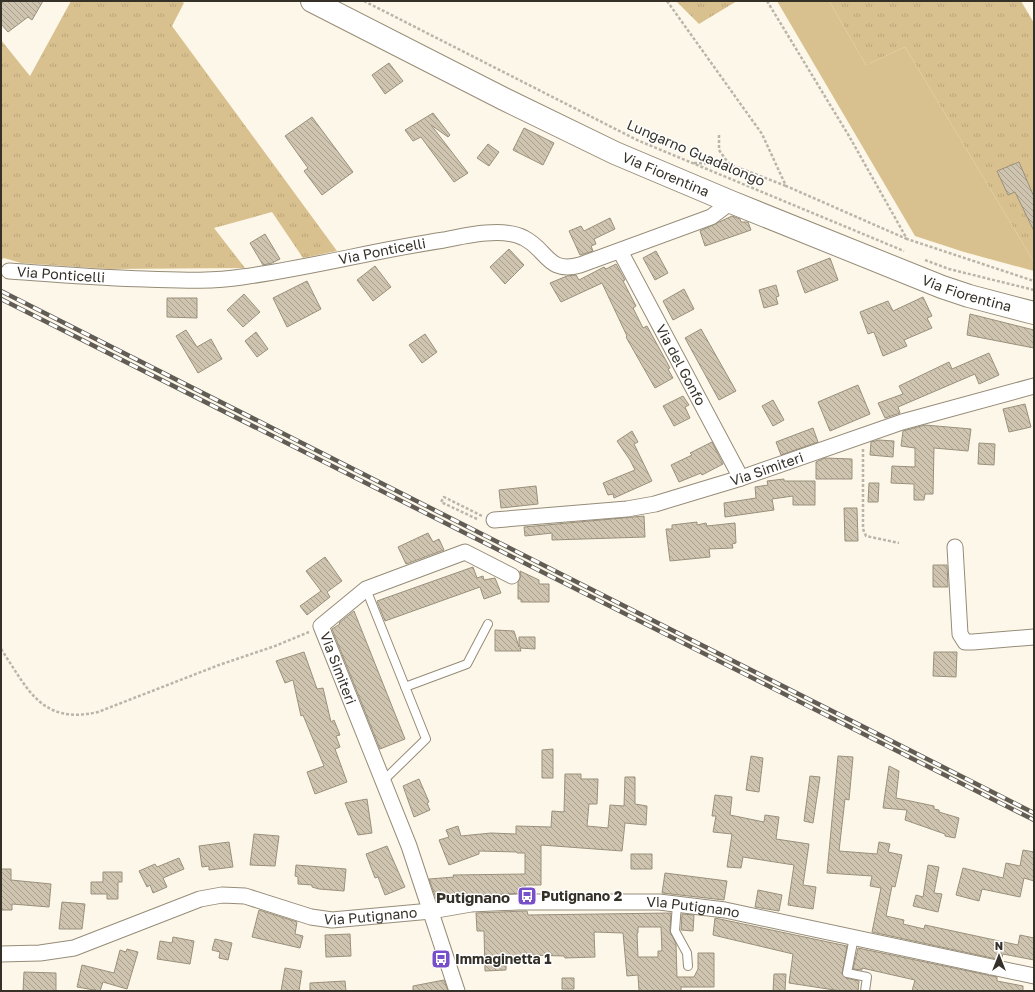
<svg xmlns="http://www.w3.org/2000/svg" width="1035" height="992" viewBox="0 0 1035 992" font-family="'Golos Text',sans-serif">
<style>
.grass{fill:url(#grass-tufts)}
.garden{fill:#d9c18f}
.building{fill:url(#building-back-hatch);stroke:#9a907c;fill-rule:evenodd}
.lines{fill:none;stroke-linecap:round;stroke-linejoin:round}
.lane-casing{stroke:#968c78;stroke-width:10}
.street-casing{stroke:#968c78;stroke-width:17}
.secondary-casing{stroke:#968c78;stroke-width:24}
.path{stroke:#bab5aa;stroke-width:2.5;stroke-dasharray:3 2;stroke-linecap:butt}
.lane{stroke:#fff;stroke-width:8}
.street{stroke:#fff;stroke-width:15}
.secondary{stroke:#fff;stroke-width:22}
.rail-casing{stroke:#625d54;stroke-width:4.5}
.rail{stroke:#fff;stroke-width:3;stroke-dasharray:9;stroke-linecap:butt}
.labels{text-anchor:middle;stroke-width:3;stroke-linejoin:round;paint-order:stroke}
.street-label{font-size:14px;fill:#353129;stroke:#fff}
.poi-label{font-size:14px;font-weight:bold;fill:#353129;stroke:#fff;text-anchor:start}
.neighbourhood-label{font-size:15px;font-weight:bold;fill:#353129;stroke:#fff}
</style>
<defs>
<pattern id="grass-tufts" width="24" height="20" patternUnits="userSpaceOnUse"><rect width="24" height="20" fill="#d9c18f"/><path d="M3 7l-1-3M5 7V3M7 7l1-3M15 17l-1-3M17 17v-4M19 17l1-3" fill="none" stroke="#bba67b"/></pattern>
<pattern id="building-back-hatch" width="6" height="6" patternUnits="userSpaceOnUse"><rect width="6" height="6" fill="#cfc4af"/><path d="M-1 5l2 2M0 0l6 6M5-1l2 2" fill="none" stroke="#a9a08e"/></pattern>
</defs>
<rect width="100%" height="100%" fill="#fdf7ea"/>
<path class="grass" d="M71,1H181L184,3L172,26L337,251L303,258L272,212L214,228L245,268L108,269L21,263L4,258L1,260V40L30,76Z
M676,1H737L699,24Z
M829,1H1021L1034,23V262L905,47L866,65Z"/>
<path class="garden" d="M777,1H829L866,65L905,47L1034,262V271L964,252L915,236Z"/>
<path class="building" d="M1,1H43L32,20L28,17L8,32L1,24Z
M389,63L403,81L385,94L372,75Z
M433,113L450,135L448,137L431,125L468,173L454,182L421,137L413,141L405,130Z
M312,117L353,172L322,195L304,171L308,168L285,136Z
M524,128L554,143L543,165L513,150Z
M488,144L499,152L489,166L477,158Z
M1019,162L1034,197V231L1015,192L1008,195L997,171Z
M732,216L740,219L741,222H748L751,230L705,246L700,231Z
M610,218L615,229L594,239L596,244L591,246L593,251L580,255L569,231L581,226L584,231Z
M265,234L280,259L272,263L263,265L250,243Z
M509,249L524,265L505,284L490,267Z
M656,251L668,273L655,280L643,258Z
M830,258L838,280L805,293L797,271Z
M616,264L625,280L623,281L636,306L633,308L643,328L647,326L670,368L668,369L673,378L655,388L626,337L627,336L602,283L561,302L550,283L567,276L576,275L579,280L604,267L606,269Z
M375,266L391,287L373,301L357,280Z
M307,281L321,309L287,327L273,298Z
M776,285L779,296L776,297L778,304L764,308L759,290Z
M684,289L694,309L673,320L663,301Z
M244,294L260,312L243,327L227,310Z
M923,297L932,316L927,318L932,328L904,340L907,346L883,356L874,332L868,334L860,312L888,301L893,311Z
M167,298H197V318L167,317Z
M970,314L1034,330V348L967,335Z
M701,329L736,391L719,400L685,338Z
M186,330L197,347L211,339L222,359L198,373L176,336Z
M256,332L268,349L257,357L245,341Z
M425,334L437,352L422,363L409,345Z
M989,353L999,375L979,384L975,374L898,407L900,413L885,418L878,403L903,394L899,386L949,362L952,369Z
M858,385L870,414L830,431L818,402Z
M683,396L689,405L685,407L690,418L674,426L663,406Z
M773,400L784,420L773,426L762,406Z
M1025,404L1031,427L1009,432L1003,409Z
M925,425L971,429L968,451L934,448L933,494H925L924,500H914V484L891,483L892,466L915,467V448L901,446L903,431Z
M813,428L818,442L781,455L776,442Z
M632,431L638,442L634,444L652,481L614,498L613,494L608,495L603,483L635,470L630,460L617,441Z
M879,440L894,441L893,457L870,455L871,442Z
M712,442L723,464L702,475L701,473L679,482L671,465L692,455L690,453Z
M979,443L995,444L994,465L978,464Z
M825,458L852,459V479H816V462Z
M784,479V481H815V505H793V496L772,499L774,510L725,517L724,503L756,498L755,487L768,485L767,481Z
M869,483H879L878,502H868Z
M536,486L538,504L501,508L499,490Z
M844,508H857L858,541H845Z
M644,516L645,537L552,540V533L525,536L524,527Z
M697,522V525L706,523L707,526L735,523L736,543L732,544L733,548L709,549L710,557L670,561L666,529H672V525Z
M428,533L433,542L439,539L444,550L406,564L398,547Z
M325,557L342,581L327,592L330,597L307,615L300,606L321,591L306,571Z
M933,565H947L948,587H933Z
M473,567L477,578L483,576L484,580L495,578L501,593L484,599L480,587L385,621L377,601Z
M520,571L539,580V584H549V602H521V599H518V582L521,576Z
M354,611L405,739L380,749L332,629L340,624L339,623Z
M495,630L514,631L519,647V637H535V649L520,648L521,651H495Z
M304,652L317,689L323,688L331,722L334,720L340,735L336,736L340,747L335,749L347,782L315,794L307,772L324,766L303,715L301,716L293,680L285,683L276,661Z
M934,652H957L956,677L933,676Z
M553,749V778H542V750Z
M751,756L763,758L759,792L746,790Z
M838,756L853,757L849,800L845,799L839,851L877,854L879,842L890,844L888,852L902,855L895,887L892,886L886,916L904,920L903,924L924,929L925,925L1018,945L1020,935L1034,938V960L1003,954L1001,960L872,932L881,888L870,886L872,876L827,873Z
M889,766L899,771L896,798L934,806V809L939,810V812L959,818L955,838L945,836V834L905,820L907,810L883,808Z
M565,774H581V779H598L597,804H589L587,826L608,828L610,805L624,806L625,777H635V804L647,806L646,825L625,823L622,851L541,845V885H525V893L442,897L443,900L437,901L429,879L454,877L453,875L525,874V853H517V852L479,851V854L449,865L439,840L449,837L446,830L458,826L461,836L491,833L516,834V826L551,827L552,811L564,812Z
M810,776L820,777L813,823L804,821Z
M419,779L429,802L427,803L430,810L414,817L403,786Z
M715,795L732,797L730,815L764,822L765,815L779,817L776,839L809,844L803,885L816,887L813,909L788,905L794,865L743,857L741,868L727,867L732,834L713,832L716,816H712Z
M367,799L372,833L358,835L345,803Z
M254,834L279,836L275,866L250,865Z
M229,842L233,867L209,870V866L202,867L199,846Z
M387,846L405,887L385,895L378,877L375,878L366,854Z
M1023,850L1034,852V881L1024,878L1020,897L982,889L979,901L956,895L963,868L1003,878L1006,863L1020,866Z
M631,854H652V869H631Z
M179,858L184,869L163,878L167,887L153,893L150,885L147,887L139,871L155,864L157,867Z
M296,865L346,869L344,891L319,889L312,887V885L298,884V877L295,876Z
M928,865L939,867L934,893L942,894L938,912L913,906L916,895L923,897Z
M1,869H11V880L51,884L49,907L12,904V910H1Z
M103,872H122V882H118V899H107V894H91V882H103Z
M665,873L727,881L724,900L662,893Z
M758,890L782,895L779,911L755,907Z
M62,902L85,904L82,929H59Z
M259,910L297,922L295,934L303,936L300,948L252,937Z
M525,911H527L528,915L671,913L670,931L676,944L677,977H694L698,969V953H714V987H681V991H639L638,975L627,976L623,933L594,932L595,957L565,958L564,956L527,955V962L506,961V970L485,971L484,931H477L476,913ZM638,927H661L662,951H658V957H638L637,933H638Z
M682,914L694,915L693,931L681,930Z
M715,918L847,946L842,974L846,978L859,981L858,991H841L789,983L793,954L713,935Z
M350,934L351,956L326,957L325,935Z
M173,937L194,941L190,964L157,959L160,941L172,943Z
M215,939L232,943L228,960L219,958L220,952L212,950Z
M858,948L997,977V981L1023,986V991H912L915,980L862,968V970L853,969Z
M127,949L138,952L127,989L103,982L100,991L77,987L82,965L114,973L120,950L126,952Z
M285,968L302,971L299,991H281Z
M24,972L56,973V991H23Z
M774,974H786L785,991H773Z
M562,978H574V989H562Z
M444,980L448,991H413V986Z
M345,981L346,991H310V983Z"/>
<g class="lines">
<g class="lane-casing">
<path id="lane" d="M366,589L426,739L383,781
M405,687L467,664L488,624
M677,904L675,931L687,953L688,966
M854,937L847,973L867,977L865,991"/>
</g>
<g class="street-casing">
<g id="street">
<path id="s1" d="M620,251L741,478"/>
<path id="s2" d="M9,271C55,274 100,278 145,279C178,280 210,282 242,277C310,268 376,250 444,240C458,237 472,234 486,233C499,232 513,232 524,238C548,250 547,274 580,265L711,217L731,202"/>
<path id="s3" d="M494,520L627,509L655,504L741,478L902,422L1034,386"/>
<path d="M955,547L960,634L965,642H973L1034,637"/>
<path id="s4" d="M1,954L40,953L74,948L200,899L222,895L245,896L311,917L332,920L431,911L471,904L518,902H659L725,910L1034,976"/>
<path d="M457,991L409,846L321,626L366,589L465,552L512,576"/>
</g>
</g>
<g class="secondary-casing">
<g id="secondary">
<path id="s5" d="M312,1L504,99L615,153L731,202L942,287L969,296L1034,313"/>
</g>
</g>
<path class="path" d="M364,1L637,140L904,251
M667,1L762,134L786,186L907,239
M767,1L849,136L907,239L1034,281
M719,135V150L729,164L786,186
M694,163L729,164
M925,260L949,269L1034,290
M863,449V529L866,536L899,543
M477,519L441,502L444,497L482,516
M1,649C28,689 41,725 98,712L219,665L275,646L309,632"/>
<use href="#lane" class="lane"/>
<use href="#street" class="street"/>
<use href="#secondary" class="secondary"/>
<g class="rail-casing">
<path id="rail" d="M1,291L1034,813
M1,299L1034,820"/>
</g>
<use href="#rail" class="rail"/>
</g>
<defs>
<g id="bus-square" transform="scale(1)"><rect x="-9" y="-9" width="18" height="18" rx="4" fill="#774fc8" stroke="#fff"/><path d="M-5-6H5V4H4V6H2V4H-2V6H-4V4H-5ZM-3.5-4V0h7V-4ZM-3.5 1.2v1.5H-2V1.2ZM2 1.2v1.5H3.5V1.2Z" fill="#fff"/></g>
</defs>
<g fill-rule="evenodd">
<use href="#bus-square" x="527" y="896"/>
<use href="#bus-square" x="441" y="959"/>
</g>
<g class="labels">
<g class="street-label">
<text transform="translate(696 153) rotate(23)" y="5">Lungarno Guadalongo</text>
<text dy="5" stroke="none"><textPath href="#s5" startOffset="394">Via Fiorentina</textPath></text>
<text dy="5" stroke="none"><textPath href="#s2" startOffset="376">Via Ponticelli</textPath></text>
<text dy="5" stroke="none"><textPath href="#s2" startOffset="52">Via Ponticelli</textPath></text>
<text dy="5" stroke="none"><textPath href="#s5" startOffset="718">Via Fiorentina</textPath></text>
<text dy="5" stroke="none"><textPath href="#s1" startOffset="129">Via del Gonfo</textPath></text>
<text dy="5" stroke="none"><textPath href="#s3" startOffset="279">Via Simiteri</textPath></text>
<text transform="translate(338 668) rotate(69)" y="5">Via Simiteri</text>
<text dy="5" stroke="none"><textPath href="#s4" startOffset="707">Via Putignano</textPath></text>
<text dy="5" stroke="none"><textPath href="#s4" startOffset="383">Via Putignano</textPath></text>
</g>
<g class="poi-label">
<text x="541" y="901">Putignano 2</text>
<text x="455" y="964">Immaginetta 1</text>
</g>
<g class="neighbourhood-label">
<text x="473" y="903">Putignano</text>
</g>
</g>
<rect width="1035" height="992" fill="none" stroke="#353129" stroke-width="4"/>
<g transform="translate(999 956)" stroke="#ffffff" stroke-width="3" paint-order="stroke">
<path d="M0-3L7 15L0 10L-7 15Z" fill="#353129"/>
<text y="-6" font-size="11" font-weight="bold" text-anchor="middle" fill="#353129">N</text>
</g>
</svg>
